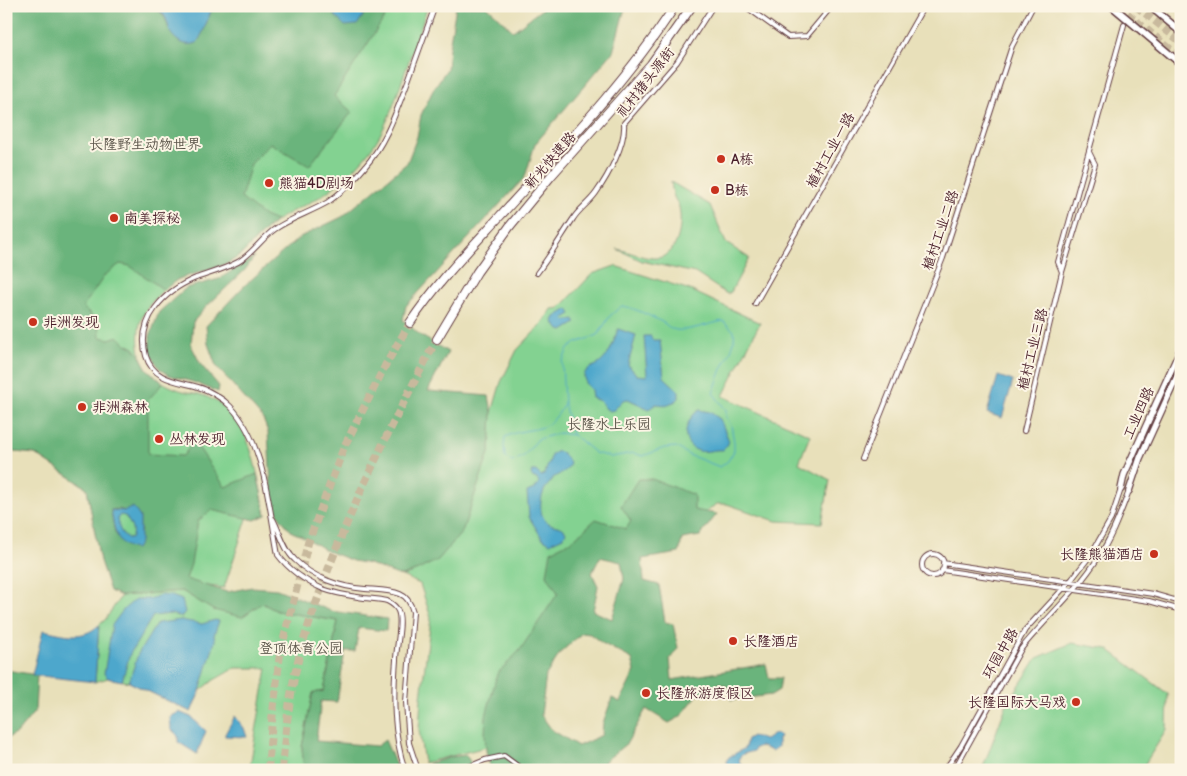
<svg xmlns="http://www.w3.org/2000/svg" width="1187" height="776" viewBox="0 0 1187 776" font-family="'Balsamiq Sans','LXGW WenKai TC',sans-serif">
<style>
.green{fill:#83d291;stroke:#66785e}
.forest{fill:#6ab47b;stroke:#5a6a53;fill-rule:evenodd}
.water{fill:#4ea7cc;stroke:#4c637c;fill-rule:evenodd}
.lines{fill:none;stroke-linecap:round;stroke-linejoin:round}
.stream{stroke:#4ea7cc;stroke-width:1}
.highway-tunnel{stroke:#c8b99d;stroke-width:8;stroke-dasharray:8 4;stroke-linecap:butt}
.street-casing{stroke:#623c40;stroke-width:6}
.secondary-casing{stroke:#623c40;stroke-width:8}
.primary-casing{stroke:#623c40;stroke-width:9}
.highway-casing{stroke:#623c40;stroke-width:10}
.street{stroke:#fff;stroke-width:4}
.secondary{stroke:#fff;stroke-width:5.5}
.primary{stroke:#fff;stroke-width:6}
.highway{stroke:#fff;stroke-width:8}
.poi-dot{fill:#c8321e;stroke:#fcf5e5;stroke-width:2}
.labels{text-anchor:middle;stroke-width:4;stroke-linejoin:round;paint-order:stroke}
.street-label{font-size:14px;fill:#4a1f2b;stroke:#fcf5e5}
.park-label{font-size:14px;fill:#5b554a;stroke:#fcf5e5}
.poi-label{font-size:14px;fill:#4a1f2b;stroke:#fcf5e5;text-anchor:start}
</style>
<rect width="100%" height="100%" fill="#fcf5e5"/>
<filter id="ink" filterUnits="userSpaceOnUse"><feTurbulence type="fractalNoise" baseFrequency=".02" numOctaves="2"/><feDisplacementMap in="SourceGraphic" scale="10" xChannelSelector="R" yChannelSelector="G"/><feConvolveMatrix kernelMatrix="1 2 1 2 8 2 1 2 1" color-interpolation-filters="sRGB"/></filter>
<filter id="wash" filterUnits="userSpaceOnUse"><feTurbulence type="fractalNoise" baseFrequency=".0096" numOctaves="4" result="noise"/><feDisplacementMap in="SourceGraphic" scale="20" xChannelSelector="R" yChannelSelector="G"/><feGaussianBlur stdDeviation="1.12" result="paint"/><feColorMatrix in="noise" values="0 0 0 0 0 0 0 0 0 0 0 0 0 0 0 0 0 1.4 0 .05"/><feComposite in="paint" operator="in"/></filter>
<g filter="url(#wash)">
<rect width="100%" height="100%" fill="#e8e0ba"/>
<path class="green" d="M6,6H428C419,31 411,56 402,81C393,106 385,132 368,153C354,171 337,186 318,198C304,206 288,212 275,222C259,234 247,252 230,262C214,271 196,272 179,279C165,285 144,308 140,323C138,333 138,343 140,353C143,373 165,386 183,391C190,393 198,393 205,396C215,400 226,407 233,415C252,435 260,488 266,515L249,513L224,588L201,585L163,570H112L100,561L87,488L35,454L6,451Z
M671,182L710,205L726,243L749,258L731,292L727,294L695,273L642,261L617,249C629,251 641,258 654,258C678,259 683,226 679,207C678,203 675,200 674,197C672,192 672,187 671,182Z
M615,266L690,290L760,323L723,396L810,435L799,463L830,480L822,523L776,521L727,504H716L705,513L598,550L494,745L424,763L419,730L421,697L431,618L420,584L402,576L418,570L462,531L490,450L492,412L501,382L517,350L540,326L552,309L560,308L592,274Z
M182,591L213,610L262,603L277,611L338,621L324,691L313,693L302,747L304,770H286L250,766L267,668H235L214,680L200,691L191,712L129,682L108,678L95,682L99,625L105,620L121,596Z
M1072,643L1108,649L1168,694L1167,729L1141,770H982L1006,706L1037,658Z"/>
<path class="forest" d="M6,6H149C165,12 165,17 170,32H203L213,6H329L336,17L363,16L364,6H392L334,96L352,112L309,166L270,143L251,164L241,198L264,216L276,221L260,235L241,255L228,263L178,279L164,290L130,266L120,264L105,275L83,307L99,323L100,337L109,339L118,336L126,344L134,348L140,356L147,369L163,383L148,400V454L183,456L194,441L225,487L257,474L266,515L255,520L211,510L198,521L191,564L186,579L227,592L252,587L277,589L331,611L387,619L386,631L359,628L355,651H345L337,702L321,701L316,741L377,746L385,740L398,770H304L302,747L313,693L324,691L338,621L277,611L262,603L242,617L213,610L182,591L121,596L110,591L100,561L87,488L35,454L6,451ZM119,509L125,511L141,531L129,548L115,533L111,510Z
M456,6H487L513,31L546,6H627L625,8L613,52L535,144L525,177L406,306L403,320L420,335L448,352L428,391L489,396L492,412L490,450L462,532L438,560L418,570L402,576L398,575L369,564L353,561L327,551L302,536L292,532L281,519L272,504L268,432L263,419L216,366L208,344L206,326L244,286L300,237L342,217L407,163L417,137L421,115L434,88L447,69L449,48Z
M254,257L245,270L206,307L193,322L191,345L201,365L219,386L218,392L193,382L169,375L159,368L150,352V336L159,312L186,288L219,279Z
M638,479H652L694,495V510L717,514L700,536L682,539L679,553L642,559L644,581L659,585L665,622L673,624L678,648L670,659L672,680L766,664L769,678H781L779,690L771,695L731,700L730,688L719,683L710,691L700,692L680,717L669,723L646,709L627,743L604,762L609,768L633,770H491L486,751L485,733L486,716L497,674L520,650L558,593L547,575L551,551L573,540L596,519L626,529L631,521L621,506ZM600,557L621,562L624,579L612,619L593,611L598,586L592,573ZM582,633L590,634L602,643L632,659L635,671L620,702L612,698L603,723L602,735L578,746L552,730L541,715L546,675L561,652Z
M6,670L37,675L35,711L17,733L6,739Z
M466,755L475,770H429L428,764L451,757Z"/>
<path class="water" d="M149,6H213L203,32L197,43C186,47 176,42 170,32C168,27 168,22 165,17C162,11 155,8 149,6Z
M329,6H364L363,16L357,25L345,26L336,17Z
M568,309L571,314L564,318L566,321L574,319L576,323L563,331L558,329L553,321L555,317Z
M618,329L636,335L628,365L637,375L647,376L644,336H651L652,340H660L664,377L679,391V398L676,401L666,405L656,404L649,409L628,399L623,400L614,410L610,411L606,409L600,401L592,398L591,390L585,383L584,375C588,365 596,368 602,361C611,353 614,340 618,329Z
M998,376L1013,381L1002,418L987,413Z
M699,410L710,412L720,419L729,441L727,446L723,450C715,449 705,453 699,451C678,445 685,419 699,410Z
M557,451L562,453L570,463C568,472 560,473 553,478C551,484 546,485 544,491C539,502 538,521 553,525C559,527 563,526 566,532L563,537L550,543L542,538L529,517L527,492L534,489L539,483L537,479L532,477L531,474L532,471H536L541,476L545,474C546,467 551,461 551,455Z
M133,507L140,517V542L136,549C115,547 114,526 111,510L125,511ZM120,515L125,516C130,523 135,530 131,539C121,537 119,528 117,519Z
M161,595L172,596L182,600L185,612L181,617L171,614L153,616L130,654L122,681L108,678L104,674L112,625L124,609L136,599H149Z
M181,620L202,624L215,620L219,621L214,635L215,641L200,691L191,712L129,682L138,654L157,623Z
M99,625L95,682L32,675L43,630C64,634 82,641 99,625Z
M179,712L191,717L206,731L197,754L178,742V736L171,729L170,717Z
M235,716L244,728L247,737L225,736V734Z
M774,734L779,735L780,737L778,739V747L772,751L760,746L755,748L754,751L743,754L739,758L740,763L744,766V770H727L726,761L729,757L745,748L747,739L752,736L765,740Z"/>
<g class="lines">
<path class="stream" d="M622,306C635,308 650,316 662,322C666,325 671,329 676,330C686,332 712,323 723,321L734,331C736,346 728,356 722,369C719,377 716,385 713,393L726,410V417L731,425L734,442V451L728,461L720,467L689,455L676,447L664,448L643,456L633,453L611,457L595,453L572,434L564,403L562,362L568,349L576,343L598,335L610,316Z
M564,404C547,438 532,424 505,437L504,447L505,457L512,462L524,456L538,439L560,433L572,435"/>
</g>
</g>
<g filter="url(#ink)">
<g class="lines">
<path class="highway-tunnel" d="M1118,6L1181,58
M1136,6L1181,42
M268,770L272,720L280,654L308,543L344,447L386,364L410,323
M282,770C285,734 289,699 297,665C304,636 315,607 325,578C356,495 395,417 437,339"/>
<g class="street-casing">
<path id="street" d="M745,6L788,37L807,36L832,6
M1062,272L1058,262L1124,25
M537,273C550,256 561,237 573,219C579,209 589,203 596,193C608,176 626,144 624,123L677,62L713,6
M755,304L924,6
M1024,431L1062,272L1095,164L1089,152
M863,459L943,258L1012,46L1033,6
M273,519C280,532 284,550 295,560C313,578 340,587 365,589C376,590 390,590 400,594C408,597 411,604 413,612L406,702L409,743L418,770
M922 565a11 11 0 1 1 22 0a11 11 0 1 1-22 0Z
M943,563L1153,594L1181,602
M942,570L1149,601L1181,610
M405,770C393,734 393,697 396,660C396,647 403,622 398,611C396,606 391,603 387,601C380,599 372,599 364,598C351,596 336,594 323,589C305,581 290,571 278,555C269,508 265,442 230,406C222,398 209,390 198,387C177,381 153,380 146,356C136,319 164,291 196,278C210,273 225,269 238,262C251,255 262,238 275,229C291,218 311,212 328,202C341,193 354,180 364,168C386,143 396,112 408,81C417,56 426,31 435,6
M461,770L485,760L504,756L523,770
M945,770L961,746L1025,630L1072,579L1090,556L1111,519L1121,489
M954,770L1021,649C1046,618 1077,591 1098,558C1112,537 1120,514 1129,491"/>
</g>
<g class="secondary-casing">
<path id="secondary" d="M1121,489L1124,475L1181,348
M1129,491L1140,458L1181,368"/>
</g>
<g class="primary-casing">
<path id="primary" d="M1112,6L1181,64
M1150,6L1181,32"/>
</g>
<g class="highway-casing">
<path id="highway" d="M410,323C436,284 468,251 500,216C561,149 625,83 675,6
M437,339L477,272L510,226L551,176L651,64L692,6"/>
</g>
<use href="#street" class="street"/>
<use href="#secondary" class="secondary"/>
<use href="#primary" class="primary"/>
<use href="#highway" class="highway"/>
</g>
</g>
<g class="poi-dot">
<circle cx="721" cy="159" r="5"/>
<circle cx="269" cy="183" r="5"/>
<circle cx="715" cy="190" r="5"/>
<circle cx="114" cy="218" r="5"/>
<circle cx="33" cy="322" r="5"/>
<circle cx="82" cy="407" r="5"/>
<circle cx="159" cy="439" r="5"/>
<circle cx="1154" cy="554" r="5"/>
<circle cx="733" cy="641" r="5"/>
<circle cx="646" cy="693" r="5"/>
<circle cx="1076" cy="702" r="5"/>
</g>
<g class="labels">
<g class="street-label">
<text transform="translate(645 82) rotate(-52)" y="5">礼村猪头源街</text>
<text transform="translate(830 150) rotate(-61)" y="5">植村工业一路</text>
<text transform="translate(550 160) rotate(-49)" y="5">新光快速路</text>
<text transform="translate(940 230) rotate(-71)" y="5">植村工业二路</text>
<text transform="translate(1032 349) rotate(-76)" y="5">植村工业三路</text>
<text transform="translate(1138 413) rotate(-66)" y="5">工业四路</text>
<text transform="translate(1000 653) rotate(-60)" y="5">环园中路</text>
</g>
<g class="park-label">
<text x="145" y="149">长隆野生动物世界</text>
<text x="609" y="429">长隆水上乐园</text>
<text x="301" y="653">登顶体育公园</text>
</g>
<g class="poi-label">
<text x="731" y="164">A栋</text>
<text x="279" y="188">熊猫4D剧场</text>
<text x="725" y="195">B栋</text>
<text x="124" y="223">南美探秘</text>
<text x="43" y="327">非洲发现</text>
<text x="92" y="412">非洲森林</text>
<text x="169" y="444">丛林发现</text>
<text x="1144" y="559" text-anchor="end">长隆熊猫酒店</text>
<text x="743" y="646">长隆酒店</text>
<text x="656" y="698">长隆旅游度假区</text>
<text x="1066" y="707" text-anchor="end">长隆国际大马戏</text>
</g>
</g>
<rect width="1187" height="776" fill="none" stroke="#fcf5e5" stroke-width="25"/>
</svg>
